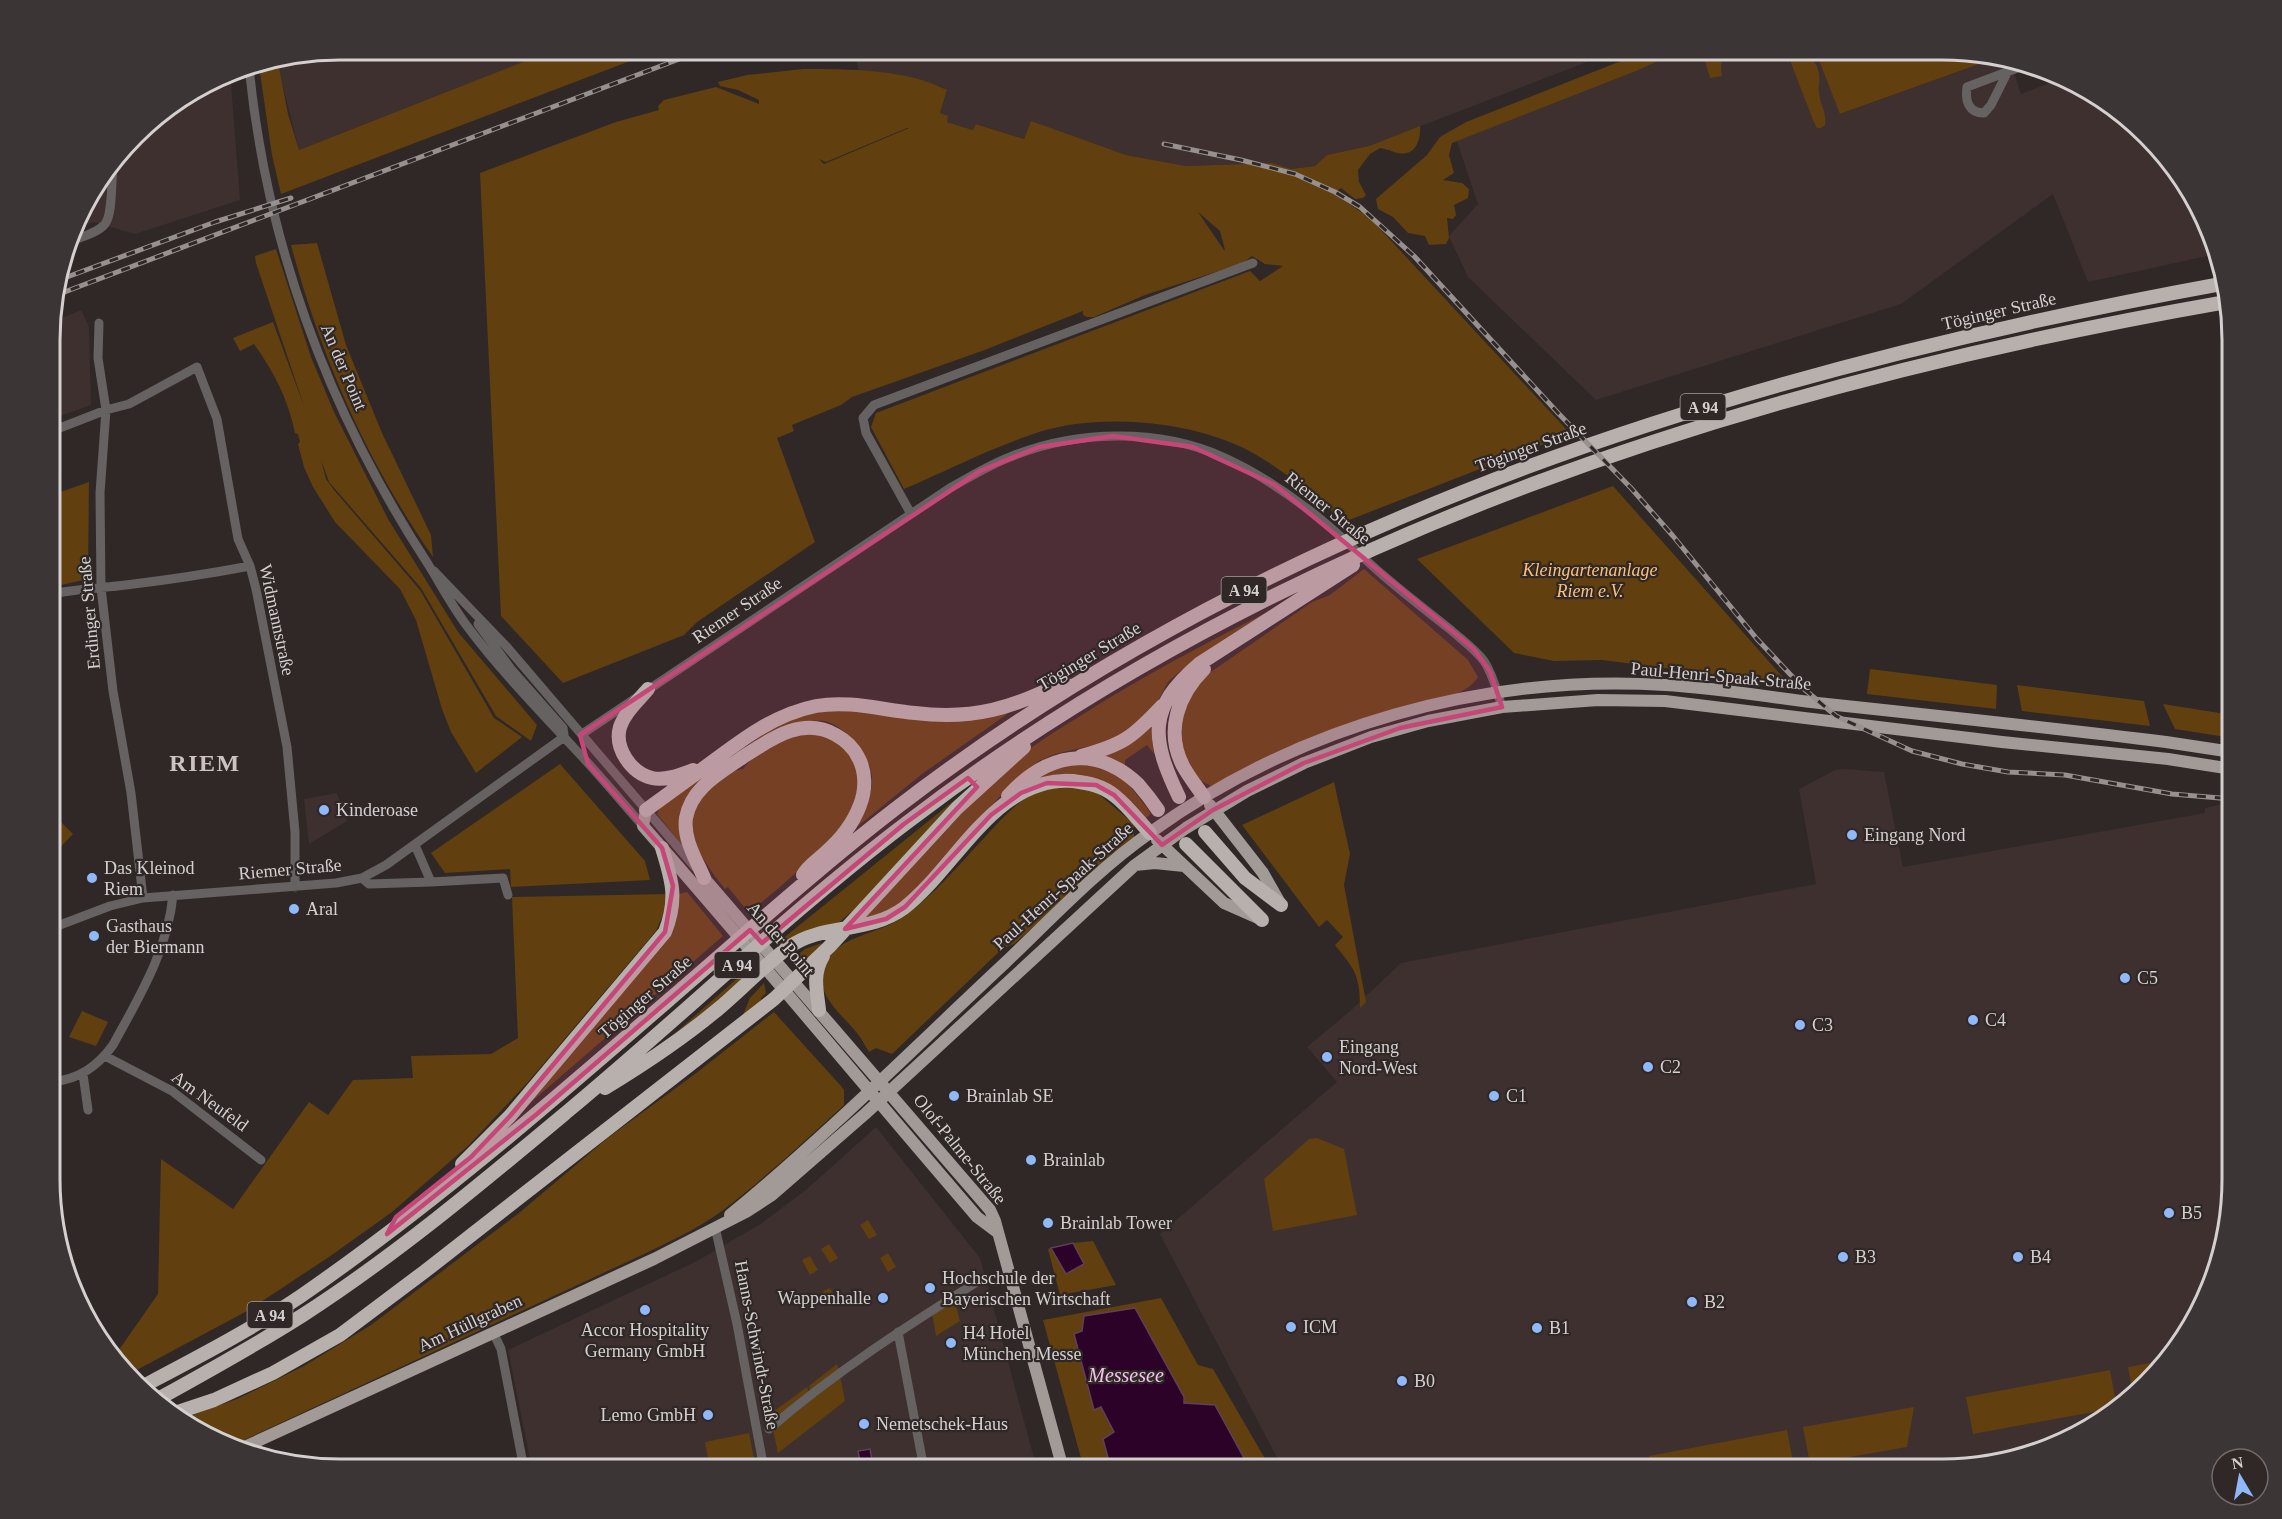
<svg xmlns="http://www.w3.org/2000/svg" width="2282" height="1519" viewBox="0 0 2282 1519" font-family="'Times New Roman',serif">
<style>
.built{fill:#3e302f}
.green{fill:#613f0f;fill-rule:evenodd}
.water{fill:#2d0228;stroke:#5f405a;stroke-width:1.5}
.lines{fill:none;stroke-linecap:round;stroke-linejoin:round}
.minor{stroke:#666261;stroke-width:9}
.major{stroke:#a19a97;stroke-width:12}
.highway{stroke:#b8b0ac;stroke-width:14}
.rail-casing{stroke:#96908f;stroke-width:5}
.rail{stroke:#2f2827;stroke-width:3;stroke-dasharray:9;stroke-linecap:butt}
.marked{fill:#c74678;fill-opacity:0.2;stroke:#c74678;stroke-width:4.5;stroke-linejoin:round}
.poi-dot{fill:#8fb8fd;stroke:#2f2827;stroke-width:2}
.labels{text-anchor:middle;stroke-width:4.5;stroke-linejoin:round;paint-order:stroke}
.shield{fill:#2f2827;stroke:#a39e9d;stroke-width:1.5}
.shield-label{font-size:16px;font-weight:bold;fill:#d5d0d0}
.street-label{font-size:18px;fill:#d5d0d0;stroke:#2f2827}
.park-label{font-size:18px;font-style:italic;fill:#fac079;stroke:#2f2827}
.poi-label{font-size:18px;fill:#d5d0d0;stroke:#2f2827;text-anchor:start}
.water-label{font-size:20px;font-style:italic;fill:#f6c1ec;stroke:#2f2827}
.district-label{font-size:24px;font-weight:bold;letter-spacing:1.5px;fill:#cbc2c1;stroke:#2f2827}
.rim{fill:none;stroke:#d5d0d0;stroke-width:3}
</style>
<rect width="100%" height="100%" fill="#2f2827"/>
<path class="built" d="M340,50H553L299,150L277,62Z
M853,50H1618L1369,146L1327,155L1315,166L1291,169L1272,163L1186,166L1126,155L1031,122L1024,139L977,124L974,130L947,122L940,113L947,91L941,86L906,77L859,70Z
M1669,50H1815L1841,114L1996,58L2010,61L2021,94L2063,78L2104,99L2194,195L2212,255L2088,282L2053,194L1901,304L1596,400L1468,277L1449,236L1478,204L1455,136Z
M230,71L240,200L135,234L94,222L74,229L80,211L148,122Z
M81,310L89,327L91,405L52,419V322Z
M1845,769L1884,772L1903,867L2205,813V808L2232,802V1198L2217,1272L2183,1341L2087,1431L1961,1469H1283L1160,1234L1337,1082L1307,1047L1349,1012L1401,963L1816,884L1799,789L1835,770Z
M337,793L347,821L309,844L304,799Z
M876,1127L980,1258L1037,1469H532L508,1350L697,1261L762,1223L807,1189Z"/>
<path class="green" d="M553,50H659L281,194L272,155L259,66L278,62L288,114L299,150Z
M1649,50H1722C1723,59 1720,66 1722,76L1710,78L1703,54L1698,50L1680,51L1636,71L1452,143L1449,155L1454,173L1443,180L1462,183L1469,189L1468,198L1454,205L1456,215L1453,219L1447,218L1449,238L1446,244L1429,245L1425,236L1408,233L1393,217L1378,209L1376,199L1427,155L1440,137L1466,122Z
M1786,50C1790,50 1796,48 1800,50C1810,53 1818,64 1819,74C1820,81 1818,86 1819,93C1820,105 1827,112 1825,125L1821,128H1817L1813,120Z
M1815,50H1943L1996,58L1840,114Z
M803,69C850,69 906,69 947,90L940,113L948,116L947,122L973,130L976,124L1024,139L1031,121L1126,155L1186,166L1272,163L1291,169L1315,166L1327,155L1369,146L1420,126C1421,142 1414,159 1394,152C1389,150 1386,149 1380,148L1370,154L1358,170L1359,182L1366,195L1363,198L1355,199L1341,188L1338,190L1340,198L1369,217L1567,430L1557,439L1344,522C1316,497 1286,472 1253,453C1196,421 1102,412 1039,432C993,447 948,470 904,489L871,427L876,413L1250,271L1260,281L1283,266L1265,264L1252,256L1243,263L1145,295L1094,317H1087L1083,315V311L982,351L852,397L841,405L792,425L794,431L777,438L815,542L697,622L684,635L563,683L501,616L480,173L616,122L659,110L658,106L664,100L716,87L759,104V100L738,90L720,86L718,82L747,75ZM907,128H909L824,164L819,159L826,162ZM1198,212L1220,231L1225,250H1224Z
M317,243L346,345L382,433L431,535L433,557C367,462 321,357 291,245Z
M276,249L311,357L334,412L388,519L458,632L537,725L531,741L496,716L421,588L329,482L321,460L326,479L334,490L420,590L494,718L522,737L476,773L451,732L442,709L416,620L400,589L335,522L313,487L304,467L298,444L300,442L298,434L295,433C288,399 274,372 254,344L240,351L233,338L273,322L305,409L256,263L255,256Z
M89,482L88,579L52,587V495Z
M1613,486L1789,684L1602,660L1554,661L1514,653L1417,559Z
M1364,569L1468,660L1478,677C1466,697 1437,697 1416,703C1340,723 1281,749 1211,786L1201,781L1191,769L1182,745V718L1187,702L1205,676L1312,602L1330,595Z
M1281,605L1179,672L1168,682L1158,701L1133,729L1116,740L1055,754L1039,761L1028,769L1013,782L905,901L876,917L865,918C911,866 957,812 1010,765C1032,745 1059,729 1085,713C1148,673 1214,639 1281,605Z
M1870,669L1997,685L1996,709L1867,694Z
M2017,685L2144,701L2150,726L2022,711Z
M2163,704L2232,715V738L2175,729Z
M1013,710L922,774L857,827C864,813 872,796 872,779C872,758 846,726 825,721C813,719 796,723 784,726L692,791L686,850L657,814L661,806L764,734L796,718L825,711Z
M1155,720L1152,742L1154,754L1147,745L1125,760V766L1113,758L1101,755Z
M807,732C829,737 848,743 856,767C857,771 859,776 860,781C865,821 778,888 749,913L728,887L725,889C698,855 672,818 715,784C725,777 731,770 743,769C758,749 784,739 807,732Z
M560,764L645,861L650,880L511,887L510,869L445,873L431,853Z
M1063,765C1110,764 1125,775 1151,814L1146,818C1117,780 1082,765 1036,779Z
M1334,782L1350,854L1344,885L1366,1002L1360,1008C1360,975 1355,970 1335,945L1343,937L1327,920L1319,927L1242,825Z
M1061,785L1095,791L1134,824V838L1014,944L1002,949L892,1054L876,1048L869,1052C865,1046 862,1039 857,1033C842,1014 815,996 823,968C831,937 879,934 902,918C933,896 958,866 984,838C998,823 1013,806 1031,794C1039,789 1052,788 1061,785Z
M967,790L854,914L851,912L835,926L780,948L776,944Z
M52,813L73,834L52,856Z
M687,892L723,936L529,1104L655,954L678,894Z
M669,894L665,910L656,931L528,1082L469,1145L392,1212L329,1257L247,1311L133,1372L116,1354L158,1294L161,1159L233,1209L309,1102L328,1115L353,1080L413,1078L411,1056L491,1054L518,1038L512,897Z
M828,941L811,957L797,965L790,961L805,949Z
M750,967L754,972L654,1052Z
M764,983L766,993L761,998L762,1002L742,1017L750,998Z
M82,1011L108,1022L96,1046L69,1037Z
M774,1012L841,1086L844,1090V1105C805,1141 765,1178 722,1211C697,1229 669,1242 642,1255L231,1446L177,1420L237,1399L304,1366L371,1325L519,1213L609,1137L695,1074Z
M1317,1138L1344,1149L1357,1215L1273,1231L1264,1179L1309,1139Z
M868,1220L877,1235L869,1239L860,1225Z
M1093,1241L1116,1285L1060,1295L1048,1249L1051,1248L1067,1274L1084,1264L1073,1243Z
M829,1244L838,1258L830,1263L821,1249Z
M888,1253L896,1267L888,1272L880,1258Z
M810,1256L818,1270L810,1275L802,1260Z
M830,1288L838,1302L830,1307L822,1292Z
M1161,1298L1198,1365L1213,1369L1271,1469H1084L1043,1320Z
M954,1299L960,1321L936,1336L932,1313Z
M2162,1361L2132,1389L2128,1367Z
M837,1364L839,1370L810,1391L809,1386Z
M2110,1370L2116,1403L2110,1409L1973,1434L1966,1397Z
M840,1375L845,1401L778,1453L773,1430Z
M807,1387L809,1392L771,1424L770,1414Z
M1914,1407L1907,1447L1810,1464L1803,1427Z
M1787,1430L1794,1467L1652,1469L1649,1456Z
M749,1433L756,1469H710L705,1442Z
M1633,1458L1635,1469H1573Z"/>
<path class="water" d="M1073,1243L1084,1264L1066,1274L1051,1248Z
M1135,1308L1184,1397V1403L1215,1405L1250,1469H1111L1103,1439L1114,1432L1101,1407L1094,1410L1074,1334L1082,1331L1084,1316Z
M870,1449L872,1460H875L877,1468L851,1469L861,1467L858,1451Z"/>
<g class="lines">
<path class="minor" d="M249,67C267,247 330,414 428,564C441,585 452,606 467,626C499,669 537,708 574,748C598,773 620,800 643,826
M2008,71L1991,105L1984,113C1968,113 1965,100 1967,87L2028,64
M71,241C81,237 98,233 105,224C113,214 111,181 113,167
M99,323L98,358L106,410L100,493L101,588L113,691L131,793L143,898
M52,431L106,410L129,404L197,367L217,419L238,539L250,566L256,589L287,747L295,832V887
M911,514L866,433L863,418L874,405L1253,263
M434,571L506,646L695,867
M52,594C76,589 101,588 126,585C167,580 208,574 250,566
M478,624L511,669L563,728L564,735
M582,734L950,488C970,477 989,465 1010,457C1076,430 1158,428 1223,457C1252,470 1280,488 1305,507C1333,527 1357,553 1384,576C1405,594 1428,612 1451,630C1462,640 1475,649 1484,661C1493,674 1497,692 1502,707
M415,845L431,882L503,878L508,895
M362,878L369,884L431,882
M52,928L110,906L143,898L336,883L362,878L386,865L564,737
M105,1056L172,1091L261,1160
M83,1074L88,1110
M52,1082C79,1079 97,1067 113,1045C139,997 168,950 173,895
M715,1227L737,1324L764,1469
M493,1332L501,1349L524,1469
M898,1332L924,1469
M769,1429C835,1372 907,1326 980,1280"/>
<path class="major" d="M1210,805L1263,873L1280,903
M646,810L643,826C756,955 865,1087 977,1217L997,1232
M1157,840L1224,903L1258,918
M1135,865L1155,863L1184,866
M704,878L990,1210L995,1221L1063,1469
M730,1215C826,1136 915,1047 1006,962C1053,917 1098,869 1151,832C1300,725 1483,674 1665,685C1719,688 1773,698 1827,704C1940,716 2053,728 2166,742L2232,752
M238,1450L654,1259L746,1212L772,1195L865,1114L1135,865L1186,828L1247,791L1304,763L1371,737L1428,721L1502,707L1598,700L1665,701L2002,742L2168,759L2232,769"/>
<path class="highway" d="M648,689C638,701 625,712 620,727C614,748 631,773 652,778C665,781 680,775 693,770
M1081,756C1123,745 1133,737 1162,706
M1008,796C1046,754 1094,743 1138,784C1145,792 1152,801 1158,810
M1179,797C1151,739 1147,708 1199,664L1353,565
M1204,797C1197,787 1189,777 1183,766C1165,731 1178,695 1204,669
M646,810C668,794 690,778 712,762C744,738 776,714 816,706C849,700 882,710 915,713C974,720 1013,708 1064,682
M1205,832L1245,878L1281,905
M1186,844L1262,920
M704,878C696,859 683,839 686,818C691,789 718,774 740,759C768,741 801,715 836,735C845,740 853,747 858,757C866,771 866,790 860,805C853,824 840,840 825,853C818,860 808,866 803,875
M819,1010C817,991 812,974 823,956
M605,1088C643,1065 682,1039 717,1010C741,990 763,966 789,947C823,923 869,934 904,908C956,868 996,775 1073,781C1089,783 1103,786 1115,796C1128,806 1138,820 1150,833
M462,1164L510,1116L665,932C678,899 672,880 662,848
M145,1385C198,1357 252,1329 301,1296C440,1200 566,1089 693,979C760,921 825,863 895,809C1279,513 1750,370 2221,284
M158,1399C207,1372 256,1345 303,1315C396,1255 483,1182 568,1111C681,1017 788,913 905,824C1287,531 1757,384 2226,302
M172,1414L214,1400L273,1373L340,1335L424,1272L774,999L829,947L957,808L1024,747"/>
<g class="rail-casing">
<path id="rail" d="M1164,144L1241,160L1295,174L1335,192L1360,207L1414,256L1559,414L1631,488L1673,536L1757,639L1804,689L1836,716L1912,751L1962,764L2008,772L2065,775L2172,794L2232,799
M59,280L215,222L291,198
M54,296L703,50"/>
</g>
<use href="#rail" class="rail"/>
</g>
<path class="marked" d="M1113,436L1193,447L1275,485L1473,648L1490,671L1502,707L1400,728L1304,763L1213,810L1162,845L1114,795L1096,785L1047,783L1021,793L991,815L905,907L886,919L845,929L977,787L968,778L904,824L762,943L750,930L537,1114L387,1234L396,1217L471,1157L510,1116L665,932L673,886L662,848L588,764L580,735L980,471L1039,447Z"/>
<g class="poi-dot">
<circle cx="324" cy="810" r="6"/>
<circle cx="1852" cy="835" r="6"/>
<circle cx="92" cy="878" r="6"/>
<circle cx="294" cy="909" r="6"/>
<circle cx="94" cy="936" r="6"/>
<circle cx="2125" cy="978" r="6"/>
<circle cx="1973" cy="1020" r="6"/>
<circle cx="1800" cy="1025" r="6"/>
<circle cx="1327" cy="1057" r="6"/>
<circle cx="1648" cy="1067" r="6"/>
<circle cx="954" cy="1096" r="6"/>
<circle cx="1494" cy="1096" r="6"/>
<circle cx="1031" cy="1160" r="6"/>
<circle cx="2169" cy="1213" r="6"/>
<circle cx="1048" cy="1223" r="6"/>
<circle cx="1843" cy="1257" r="6"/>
<circle cx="2018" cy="1257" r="6"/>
<circle cx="930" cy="1288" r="6"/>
<circle cx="883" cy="1298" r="6"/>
<circle cx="1692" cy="1302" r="6"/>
<circle cx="645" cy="1310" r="6"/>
<circle cx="1291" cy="1327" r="6"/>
<circle cx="1537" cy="1328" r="6"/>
<circle cx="951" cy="1343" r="6"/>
<circle cx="1402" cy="1381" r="6"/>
<circle cx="708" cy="1415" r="6"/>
<circle cx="864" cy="1424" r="6"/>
</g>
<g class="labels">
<g class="shield">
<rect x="1680.5" y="394" width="45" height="26" rx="4.5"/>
<rect x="1221.5" y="577" width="45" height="26" rx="4.5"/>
<rect x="714.5" y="952" width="45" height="26" rx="4.5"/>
<rect x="247.5" y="1302" width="45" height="26" rx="4.5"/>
</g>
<g class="shield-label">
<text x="1703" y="413">A 94</text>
<text x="1244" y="596">A 94</text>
<text x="737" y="971">A 94</text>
<text x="270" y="1321">A 94</text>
</g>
<g class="street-label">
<text transform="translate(1999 311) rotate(-13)" y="6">Töginger Straße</text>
<text transform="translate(344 367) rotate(67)" y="6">An der Point</text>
<text transform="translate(1531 447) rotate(-20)" y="6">Töginger Straße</text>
<text transform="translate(1328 508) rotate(39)" y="6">Riemer Straße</text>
<text transform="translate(737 610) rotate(-34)" y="6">Riemer Straße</text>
<text transform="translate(89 613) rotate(-95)" y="6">Erdinger Straße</text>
<text transform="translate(277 620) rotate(78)" y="6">Widmannstraße</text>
<text transform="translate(1089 656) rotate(-31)" y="6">Töginger Straße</text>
<text transform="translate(1721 676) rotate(5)" y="6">Paul-Henri-Spaak-Straße</text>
<text transform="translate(290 869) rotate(-5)" y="6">Riemer Straße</text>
<text transform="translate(1063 886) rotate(-42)" y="6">Paul-Henri-Spaak-Straße</text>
<text transform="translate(781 939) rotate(49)" y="6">An der Point</text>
<text transform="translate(645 997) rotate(-41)" y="6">Töginger Straße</text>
<text transform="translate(210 1101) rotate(36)" y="6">Am Neufeld</text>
<text transform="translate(960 1149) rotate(51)" y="6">Olof-Palme-Straße</text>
<text transform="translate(470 1323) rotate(-25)" y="6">Am Hüllgraben</text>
<text transform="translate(757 1345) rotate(79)" y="6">Hanns-Schwindt-Straße</text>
</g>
<g class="park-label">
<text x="1590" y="576">Kleingartenanlage<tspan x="1590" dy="21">Riem e.V.</tspan></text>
</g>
<g class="poi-label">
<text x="336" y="816">Kinderoase</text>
<text x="1864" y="841">Eingang Nord</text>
<text x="104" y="874">Das Kleinod<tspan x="104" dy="21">Riem</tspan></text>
<text x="306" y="915">Aral</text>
<text x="106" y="932">Gasthaus<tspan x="106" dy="21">der Biermann</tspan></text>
<text x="2137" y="984">C5</text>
<text x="1985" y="1026">C4</text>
<text x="1812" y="1031">C3</text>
<text x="1339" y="1053">Eingang<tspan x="1339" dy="21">Nord-West</tspan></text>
<text x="1660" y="1073">C2</text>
<text x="966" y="1102">Brainlab SE</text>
<text x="1506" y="1102">C1</text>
<text x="1043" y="1166">Brainlab</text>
<text x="2181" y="1219">B5</text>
<text x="1060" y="1229">Brainlab Tower</text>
<text x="1855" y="1263">B3</text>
<text x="2030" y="1263">B4</text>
<text x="942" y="1284">Hochschule der<tspan x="942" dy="21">Bayerischen Wirtschaft</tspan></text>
<text x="871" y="1304" text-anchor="end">Wappenhalle</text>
<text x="1704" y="1308">B2</text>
<text x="1303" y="1333">ICM</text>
<text x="1549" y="1334">B1</text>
<text x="645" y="1336" text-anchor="middle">Accor Hospitality<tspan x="645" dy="21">Germany GmbH</tspan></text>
<text x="963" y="1339">H4 Hotel<tspan x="963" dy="21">München Messe</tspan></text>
<text x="1414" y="1387">B0</text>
<text x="696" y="1421" text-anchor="end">Lemo GmbH</text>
<text x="876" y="1430">Nemetschek-Haus</text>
</g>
<g class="water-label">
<text x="1126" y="1382">Messesee</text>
</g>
<g class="district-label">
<text x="205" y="771">RIEM</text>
</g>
</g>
<path d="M0 0H2282V1519H0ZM340 60H1942A280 280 0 0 1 2222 340V1179A280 280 0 0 1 1942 1459H340A280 280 0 0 1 60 1179V340A280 280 0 0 1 340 60Z" fill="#3c3535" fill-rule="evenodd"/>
<path class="rim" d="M340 60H1942A280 280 0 0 1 2222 340V1179A280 280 0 0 1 1942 1459H340A280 280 0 0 1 60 1179V340A280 280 0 0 1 340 60Z"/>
<g transform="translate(2240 1477) rotate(350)"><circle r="28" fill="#2f2827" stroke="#716b6b" stroke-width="1.5"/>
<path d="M0-4.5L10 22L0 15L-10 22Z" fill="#8fb8fd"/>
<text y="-9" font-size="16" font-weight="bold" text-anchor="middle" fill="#d5d0d0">N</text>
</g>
</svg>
